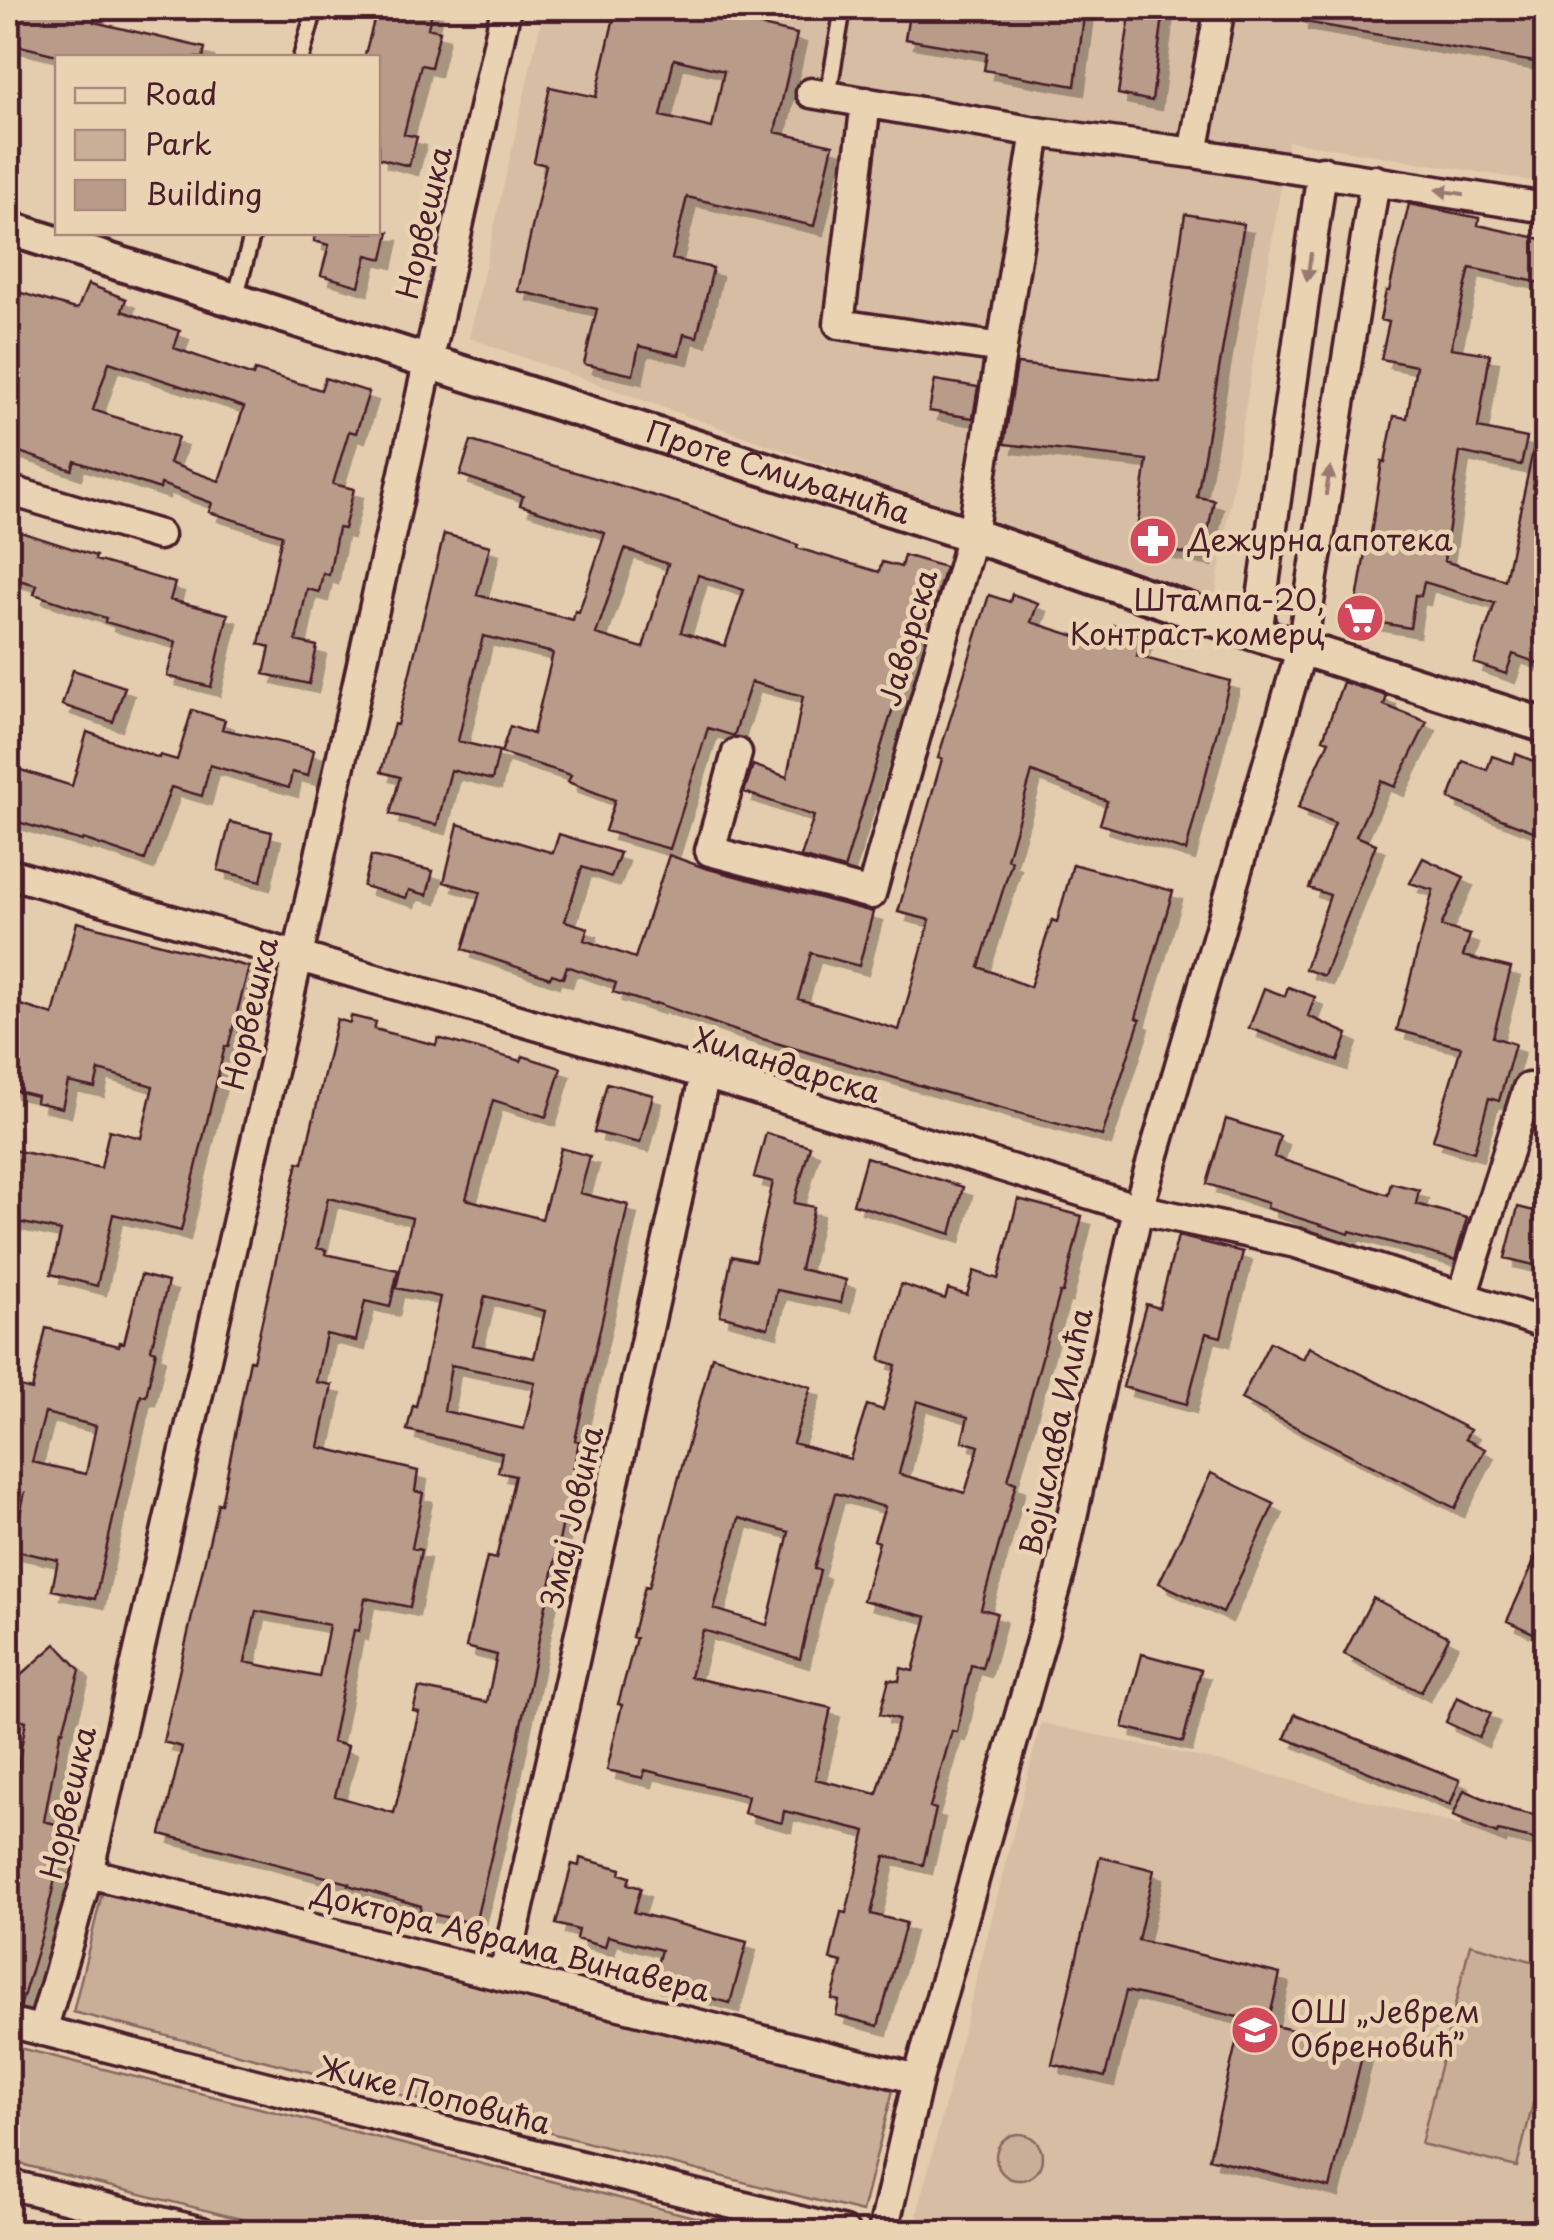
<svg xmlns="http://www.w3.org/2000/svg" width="1554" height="2240" viewBox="0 0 1554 2240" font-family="'Playpen Sans',sans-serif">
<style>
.built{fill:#d7bda3}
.green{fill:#caaf98;stroke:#8a6762;stroke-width:2.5}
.building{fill:#b89b89;stroke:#4a1f2b;stroke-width:2.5;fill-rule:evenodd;filter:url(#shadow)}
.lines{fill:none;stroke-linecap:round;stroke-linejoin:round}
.service-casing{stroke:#4a1f2b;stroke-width:21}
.minor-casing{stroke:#4a1f2b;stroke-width:35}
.tertiary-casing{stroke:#4a1f2b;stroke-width:40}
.service{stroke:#ead3b3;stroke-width:14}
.minor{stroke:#ead3b3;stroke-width:28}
.tertiary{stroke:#ead3b3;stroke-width:32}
.oneway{fill:#9a796f}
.labels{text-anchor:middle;stroke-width:9;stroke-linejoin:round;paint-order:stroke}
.street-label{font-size:30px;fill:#4a1f2b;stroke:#ead3b3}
.poi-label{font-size:30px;fill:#4a1f2b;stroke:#ead3b3;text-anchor:start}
</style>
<defs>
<filter id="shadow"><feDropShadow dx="9" dy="9" stdDeviation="0" flood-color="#0004"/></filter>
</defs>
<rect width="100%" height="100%" fill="#e4ccae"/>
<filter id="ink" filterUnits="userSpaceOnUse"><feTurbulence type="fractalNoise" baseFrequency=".01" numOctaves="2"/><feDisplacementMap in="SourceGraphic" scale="20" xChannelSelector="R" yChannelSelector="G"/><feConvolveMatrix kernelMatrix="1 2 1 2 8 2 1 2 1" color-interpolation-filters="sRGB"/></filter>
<g filter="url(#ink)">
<path class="built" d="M544,8H1546V183L1288,141L1214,604L469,338Z
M1041,1723L1226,1763L1546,1849V2212L1541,2232H940L917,2215Z"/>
<path class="green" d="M103,1890L893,2090L862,2212L73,2012Z
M1470,1944L1546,1965V2052L1517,2167L1421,2144Z
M8,2045L754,2232H293L8,2161Z
M996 2157a23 23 0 1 1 46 0a23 23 0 1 1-46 0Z"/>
<path class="building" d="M8,8H97L94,22L205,48L203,58H69L8,43Z
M388,8H433L428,28L440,31L431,67L421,65L404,134L417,137L409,166L378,158V58H364L376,13L386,16Z
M616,8H683L797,34L775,132L833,145L814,226L687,197L672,259L713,268L697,337L684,334L679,355L639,346L633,375L584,364L597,309L518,291L546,165L534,162L550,87L596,97ZM674,59L724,71L712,128L661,116Z
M910,8H1085L1075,86L984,70L987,53L905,39Z
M1131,8H1164L1152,101L1118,94Z
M1300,8H1546V64L1299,21Z
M1409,204L1479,218L1478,225L1546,240V284L1470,268L1451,348L1490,354L1478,428L1527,438L1521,465L1460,452L1444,561L1505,580L1536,437L1546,438V666L1513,654L1506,674L1474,663L1495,603L1424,582L1421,596L1415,595L1410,628L1354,618L1365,553L1368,554L1382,461L1385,462L1394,416L1407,418L1416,366L1381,359L1389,322L1380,320L1386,291H1389Z
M1185,214L1244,224L1197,497L1214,500L1203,557L1135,544L1147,460L1004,444L1017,364L1159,381Z
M315,232H389L383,259L367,255L359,286L321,275L329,245L314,241Z
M88,284L126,299L122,311L180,331L174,348L253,376L255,370L321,390L325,378L369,392L356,433L349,431L333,484L354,489L344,529L338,528L329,575L323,573L319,592L307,589L296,641L317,646L309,684L264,674L270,647L259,644L282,535L209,512L212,503L161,484L160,489L75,461L72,470L8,448V289L75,309L78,308ZM109,362L244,407L219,481L169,463L178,437L93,410Z
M935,380L978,387L973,418L929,411Z
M471,441L685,505L798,545L797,548L879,572L882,562L901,567L904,555L945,567L927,632L917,629L844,869L801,857L814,816L744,792L753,765L787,777L803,696L751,682L734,736L708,728L670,849L605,831L615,800L568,782L571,775L501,753L510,726L533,734L553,653L483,636L458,741L499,751L492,780L451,770L437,825L390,814L400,777L381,772L394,724L397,725L444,534L490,546L477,595L573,620L575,611L579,612L605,533L520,505L523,496L460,475ZM625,549L668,564L643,648L596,634ZM698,575L744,590L725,646L681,632Z
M8,528L96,556L95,560L175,583L170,600L228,614L211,687L167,676L176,642L105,622L106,618L34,594L37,585L8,577Z
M1012,594L1038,603L1031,622L1106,646L1113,625L1144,635L1137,656L1230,681L1186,851L1100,824L1107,801L1032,772L1007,859L1012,861L979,967L1030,987L1052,920L1057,922L1073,864L1173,891L1136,1018L1140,1020L1102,1136L939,1091L739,1032L656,1003L655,1005L613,992L616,983L567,966L563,978L552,974L550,978L463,949L480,892L444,882L458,824L553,853L559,834L620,853L611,877L582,867L565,921L588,928L584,940L635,958L669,855L705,868L873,912L859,966L811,953L798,999L899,1030L930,920L898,912L942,759L938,758L989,595L1010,602Z
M73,670L125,687L113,722L62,705Z
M1343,682L1387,696L1384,705L1427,722L1395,787L1381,781L1356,836L1376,844L1324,976L1305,969L1330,895L1309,888L1335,823L1298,808L1329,741L1323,739Z
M192,710L225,720L222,729L314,750L308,776L292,772L289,788L210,765L202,796L171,787L145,860L83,839L82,841L8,819V766L72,786L87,732L159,758L160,755L177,760Z
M1516,754L1546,766V836L1449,799L1463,761L1487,770L1492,756L1513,763Z
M230,822L272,832L261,881L218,870Z
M371,856L433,871L427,895L409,890L406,898L363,886Z
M1423,858L1464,877L1441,926L1470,935L1463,956L1511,968L1493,1037L1515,1044L1499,1101L1489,1098L1474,1152L1433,1140L1461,1047L1397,1030L1433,890L1410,883Z
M77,922L249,967L228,1047L225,1046L181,1231L113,1214L97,1286L51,1274L61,1231L8,1220V1149L101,1168L109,1130L141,1138L153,1086L99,1070L95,1088L68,1082L62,1108L36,1102L37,1096L8,1089V1001L53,1015Z
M1288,987L1315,997L1308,1016L1348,1034L1338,1061L1249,1028L1264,988L1285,996Z
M351,1016L376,1022L374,1029L436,1045L438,1038L521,1061L523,1056L561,1068L546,1117L493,1100L466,1199L542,1219L561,1148L590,1156L580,1193L628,1205L575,1440L579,1441L553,1572L510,1777L475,1924L420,1911L421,1906L348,1885L349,1883L161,1834L182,1747L163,1742L218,1503L221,1504L250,1360L253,1361L298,1162L303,1163L337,1019L350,1023ZM328,1198L412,1218L396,1288L440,1297L416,1406L413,1405L407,1430L502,1453L498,1472L515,1476L496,1559L487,1557L466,1647L497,1655L487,1702L419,1688L413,1711L419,1712L394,1813L335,1796L348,1746L332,1742L354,1630L359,1631L365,1598L410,1607L421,1550L412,1548L423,1493L415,1491L418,1471L319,1447L332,1385L316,1382L326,1334L356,1341L365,1301L390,1307L398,1270L325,1254L326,1250L317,1248ZM485,1296L545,1311L534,1358L473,1345ZM451,1365L535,1382L524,1429L444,1411ZM256,1611L329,1625L319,1677L245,1662Z
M607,1083L653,1095L640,1143L594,1132Z
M1226,1119L1280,1136L1274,1157L1388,1195L1391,1183L1419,1190L1416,1204L1467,1218L1455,1260L1350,1231L1349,1234L1267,1208L1268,1203L1207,1184Z
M766,1133L810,1146L794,1203L814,1207L800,1269L846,1280L841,1303L777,1290L768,1328L720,1315L732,1256L755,1261L773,1182L754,1177Z
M866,1157L963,1187L951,1234L853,1204Z
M1018,1199L1082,1216L1063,1293H1060L1008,1480L1016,1483L981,1609L997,1613L982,1668L971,1665L957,1732L952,1731L930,1807L936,1809L923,1865L885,1856L871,1914L906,1923L878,2026L836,2015L839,2001L832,1999L842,1962L830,1959L841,1912L846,1913L866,1831L784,1811L782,1823L744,1813L748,1796L645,1770L643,1778L607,1770L622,1705L618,1704L636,1638L632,1637L645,1586L649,1587L712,1356L811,1387L793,1443L850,1459L867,1405L883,1410L896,1365L880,1360L901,1284L945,1299L948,1289L967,1295L974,1271L998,1279ZM917,1401L968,1417L962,1441L979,1446L965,1493L899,1474ZM835,1493L885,1507L874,1540L879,1542L863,1600L927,1617L913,1671L901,1668L899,1681L889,1679L880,1714L899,1719L877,1794L815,1779L831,1708L690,1677L703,1630L800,1659L820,1570L814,1569ZM739,1518L789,1532L767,1625L714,1609Z
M1518,1207L1546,1214V1268L1505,1258Z
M1178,1236L1243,1252L1221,1337L1206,1333L1187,1404L1123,1387L1146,1304L1159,1308Z
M141,1275L168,1282L151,1349L156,1351L146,1396L141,1395L95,1599L52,1590L58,1560L12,1550L25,1492L15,1522L8,1521V1384L32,1390L46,1328L119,1346L120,1342L124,1343ZM45,1413L96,1426L86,1474L32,1462Z
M1270,1342L1303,1359L1309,1347L1470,1430L1465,1439L1485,1449L1455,1508L1241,1399Z
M1211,1473L1274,1504L1223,1613L1159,1583Z
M1546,1535V1639L1507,1621Z
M1373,1598L1449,1637L1421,1692L1344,1654Z
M56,1644L80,1670L63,1731L61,1730L44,1821L67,1827L43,1931L20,2007L8,2005V1821L26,1721L9,1716L20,1676Z
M1142,1654L1201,1670L1183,1742L1123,1727Z
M1457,1697L1491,1713L1479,1738L1446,1722Z
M1295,1714L1460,1780L1450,1805L1285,1738Z
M1464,1790L1512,1810L1546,1818V1842L1498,1831L1497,1834L1453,1816Z
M1100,1857L1154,1870L1138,1940L1280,1974L1268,2024L1364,2048L1330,2188L1209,2158L1242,2018L1126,1991L1105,2077L1052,2064Z
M580,1858L621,1869L620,1874L630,1877L628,1884L641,1888L634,1912L747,1942L730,2003L652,1982L661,1950L608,1936L605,1947L576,1939L578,1930L556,1924L572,1864L579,1866Z"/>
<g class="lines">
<g class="service-casing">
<path id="service" d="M301,58L315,8
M828,96L843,8
M235,299L253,232"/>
</g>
<g class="minor-casing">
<path id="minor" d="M811,93L1036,132L1193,153L1220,8
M866,102L839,324L1002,348
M1193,153L1546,208
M8,490L159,535
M1257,634L1322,171
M737,753L710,851L871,894L972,535L1036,132
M8,873L705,1074L1138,1209L1296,1243L1546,1324
M1462,1297L1528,1088
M88,1873L918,2079
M504,1974L705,1074
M8,2022L844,2232
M42,2031L88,1873L289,997L506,8
M8,2184L202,2232
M883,2232L918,2079L1060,1573L1138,1209L1302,647L1375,180"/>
</g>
<g class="tertiary-casing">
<g id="tertiary">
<path id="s1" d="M8,228L972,535L1257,634L1546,726"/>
</g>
</g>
<use href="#service" class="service"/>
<use href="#minor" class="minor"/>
<use href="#tertiary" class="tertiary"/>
</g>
<defs><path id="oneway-solid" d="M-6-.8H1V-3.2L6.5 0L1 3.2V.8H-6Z" transform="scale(2.5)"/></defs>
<g class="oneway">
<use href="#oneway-solid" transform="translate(1450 192) rotate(-171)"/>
<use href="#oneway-solid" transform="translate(1309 267) rotate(98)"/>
<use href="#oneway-solid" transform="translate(1328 481) rotate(-81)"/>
</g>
</g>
<defs>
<g id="pharmacy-disc" transform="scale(2.5)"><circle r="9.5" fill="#d1495b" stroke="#ead3b3"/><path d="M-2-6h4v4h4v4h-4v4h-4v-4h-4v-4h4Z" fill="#fff"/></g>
<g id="supermarket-disc" transform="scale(2.5)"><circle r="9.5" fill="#d1495b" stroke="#ead3b3"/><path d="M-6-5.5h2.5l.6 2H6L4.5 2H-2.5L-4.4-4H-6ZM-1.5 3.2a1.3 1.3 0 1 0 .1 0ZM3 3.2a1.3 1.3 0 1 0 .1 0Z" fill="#fff"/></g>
<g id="school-disc" transform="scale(2.5)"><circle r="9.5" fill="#d1495b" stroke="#ead3b3"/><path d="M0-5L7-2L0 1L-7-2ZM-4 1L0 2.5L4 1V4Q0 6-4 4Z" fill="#fff"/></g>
</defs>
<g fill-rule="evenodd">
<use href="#pharmacy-disc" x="1153" y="541"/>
<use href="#supermarket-disc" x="1360" y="618"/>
<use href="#school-disc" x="1255" y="2030"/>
</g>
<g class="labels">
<g class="street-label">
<text transform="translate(425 223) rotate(-77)" y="10">Норвешка</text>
<text dy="10" stroke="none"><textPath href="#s1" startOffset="808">Проте Смиљанића</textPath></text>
<text transform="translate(909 638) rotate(-74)" y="10">Јаворска</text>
<text transform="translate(251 1014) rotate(-77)" y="10">Норвешка</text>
<text transform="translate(787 1066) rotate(17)" y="10">Хиландарска</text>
<text transform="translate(1057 1432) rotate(-78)" y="10">Војислава Илића</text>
<text transform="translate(573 1517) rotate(-77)" y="10">Змај Јовина</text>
<text transform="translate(69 1803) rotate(-77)" y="10">Норвешка</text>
<text transform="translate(511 1943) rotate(14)" y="10">Доктора Аврама Винавера</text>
<text transform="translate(434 2096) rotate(14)" y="10">Жике Поповића</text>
</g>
<g class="poi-label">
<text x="1188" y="551">Дежурна апотека</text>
<text x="1325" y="611" text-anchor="end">Штампа-20,<tspan x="1325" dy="34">Контраст комерц</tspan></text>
<text x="1290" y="2023">ОШ „Јеврем<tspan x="1290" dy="34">Обреновић”</tspan></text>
</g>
</g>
<rect width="1554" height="2240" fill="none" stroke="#ead3b3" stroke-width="40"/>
<rect x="20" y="20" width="1514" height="2200" fill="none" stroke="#4a1f2b" stroke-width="4" filter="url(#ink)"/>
<rect x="55" y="55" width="325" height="180" fill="#ead3b3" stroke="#aa8b7d" stroke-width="2.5"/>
<rect x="75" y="88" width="50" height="15" fill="#ead3b3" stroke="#aa8b7d" stroke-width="2.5"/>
<text x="145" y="105" font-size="30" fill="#4a1f2b">Road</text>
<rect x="75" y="130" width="50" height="30" fill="#caaf98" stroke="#aa8b7d" stroke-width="2.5"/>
<text x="145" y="155" font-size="30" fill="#4a1f2b">Park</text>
<rect x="75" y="180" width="50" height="30" fill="#b89b89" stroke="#aa8b7d" stroke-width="2.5"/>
<text x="145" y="205" font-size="30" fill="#4a1f2b">Building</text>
</svg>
